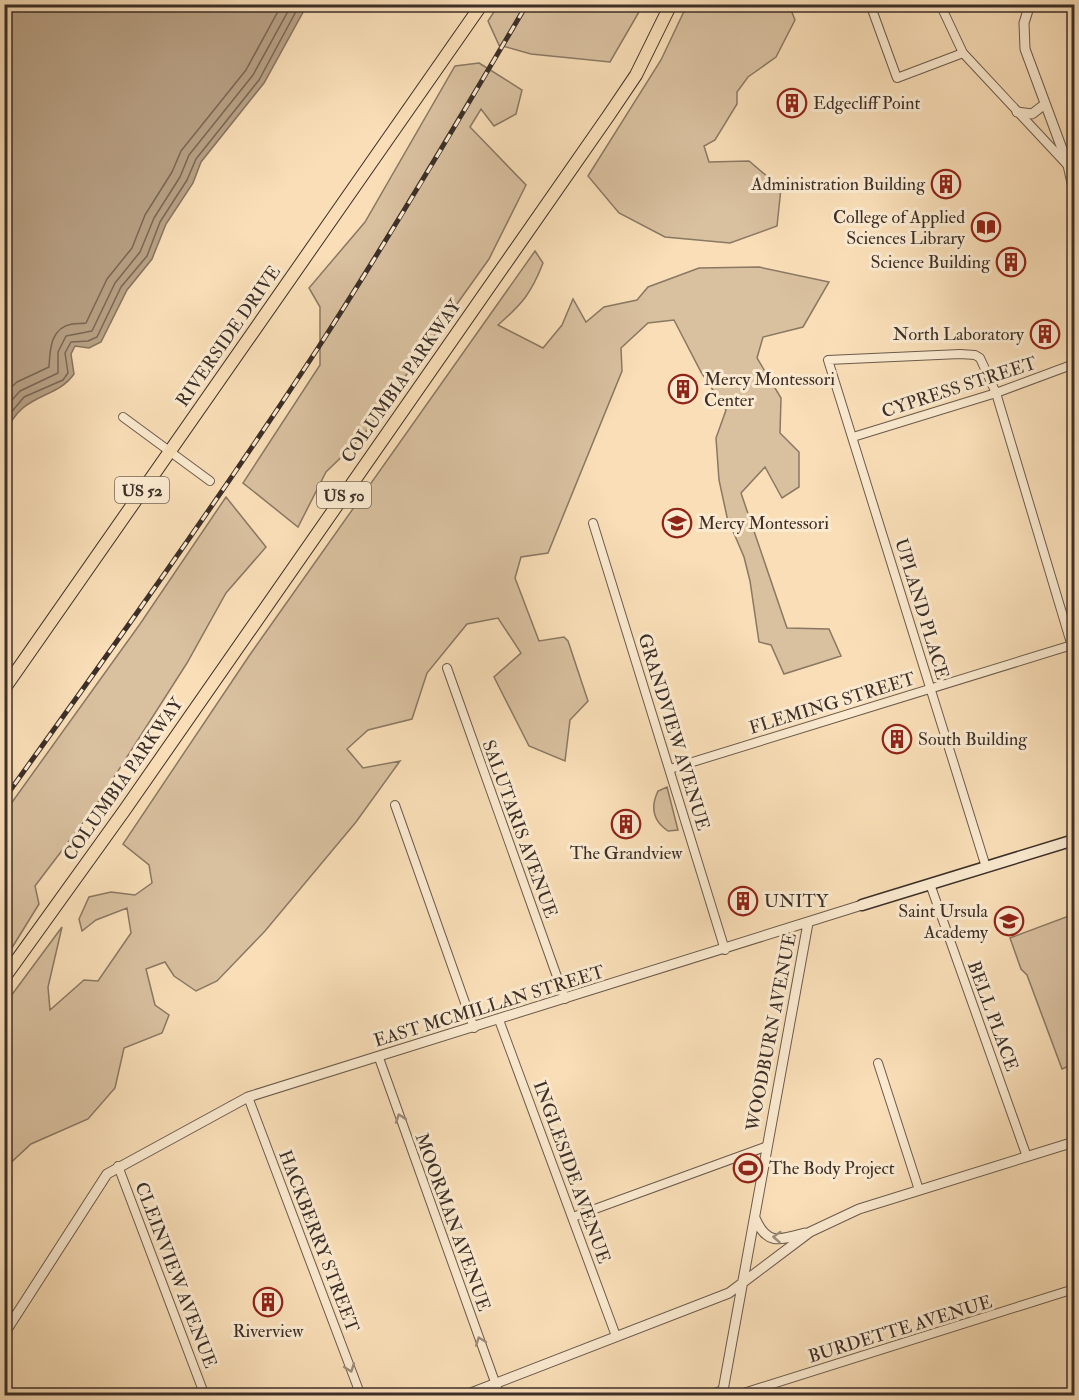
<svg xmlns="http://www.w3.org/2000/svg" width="1079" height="1400" viewBox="0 0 1079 1400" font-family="'IM FELL Double Pica',serif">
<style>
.green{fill:#d9c09f;stroke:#8a7864;stroke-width:1.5}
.water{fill:#b9a286;stroke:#877460;stroke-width:1.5}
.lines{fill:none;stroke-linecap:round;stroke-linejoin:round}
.shore{stroke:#7a6857;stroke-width:1.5}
.minor-casing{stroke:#6b5b4c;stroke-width:10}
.tertiary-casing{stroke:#6b5b4c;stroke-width:11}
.secondary-casing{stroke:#3c2f28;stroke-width:13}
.primary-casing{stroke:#3c2f28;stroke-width:14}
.trunk-casing{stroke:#3c2f28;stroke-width:14}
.minor{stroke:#fbead0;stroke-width:8}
.tertiary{stroke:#fbead0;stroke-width:9}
.secondary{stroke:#fbead0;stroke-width:10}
.primary{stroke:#f9deb7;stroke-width:12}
.trunk{stroke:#f9deb7;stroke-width:12}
.rail-casing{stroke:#3c2f28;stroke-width:5}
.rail{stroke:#fbead0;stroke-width:3;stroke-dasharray:9;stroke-linecap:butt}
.oneway{stroke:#9c8c7c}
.labels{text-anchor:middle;stroke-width:6;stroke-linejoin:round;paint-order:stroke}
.shield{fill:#fbead0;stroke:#75675a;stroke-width:1.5}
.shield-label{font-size:16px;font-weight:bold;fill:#3c2f28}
.poi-label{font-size:18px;fill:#3c2f28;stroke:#fbead0;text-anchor:start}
.street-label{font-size:18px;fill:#3c2f28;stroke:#fbead0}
</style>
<rect width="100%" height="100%" fill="#f9deb7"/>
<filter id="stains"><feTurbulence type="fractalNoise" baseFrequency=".00333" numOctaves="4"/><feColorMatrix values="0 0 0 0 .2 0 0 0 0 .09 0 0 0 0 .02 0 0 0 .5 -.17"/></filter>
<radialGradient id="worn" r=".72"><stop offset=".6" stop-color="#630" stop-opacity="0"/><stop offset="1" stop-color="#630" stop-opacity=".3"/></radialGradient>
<path class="green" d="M499,4H643V5L610,62L531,54L499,45L488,21Z
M687,5H789L795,20L776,57L748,77L737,92V104L715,140L704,146L709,162L749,161L781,188L777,226L730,243L665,237L619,213L588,176L661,60Z
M479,63L522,90L516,114L494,126L481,109L470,127L526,185L489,259L362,437L326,472L298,527L243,483L320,365V307L309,288L365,222L455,66Z
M535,251L543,263C531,294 522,304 498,325L543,348L562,325L573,299L586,322L604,307L637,300L648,287L699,268L759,267L829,282L803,327L763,337L757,358L781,398L780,433L799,452V487L782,498L765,467L741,493L787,628L829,629L841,656L784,674L771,645L759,642L750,581L744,557L727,517L719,480L716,438L726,410L701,372L674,320L648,323L621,348L622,371L548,553L521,557L515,578L539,641L564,637L568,641L588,701L570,720L565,761L529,746L494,677L521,653L498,618L467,624L427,673L412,719L368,730L347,749L363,768L400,761L356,822L265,931L217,981L196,991L174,976L165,962L146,969L155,1005L169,1015L162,1033L124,1048L115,1088L88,1119L31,1144L5,1168V1004L62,927L48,987L50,1010L84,980L98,981L131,933L127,908L96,920L82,931L79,919L89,897L111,892L135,895L152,883L149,865L123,844L249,656Z
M226,497L266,547L226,593L187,663L95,807L35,886L39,904L5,959V812L140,624Z
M667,787L678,830L668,831C653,821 650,808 658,791Z
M1074,914V1064L1062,1069L1027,975L1021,969L1010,938Z"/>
<path class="water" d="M5,4L307,5L264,83L201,162L193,183L166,224L152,259L127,290L101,342L89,348L75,346L71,354L74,374C55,401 21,391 5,435Z"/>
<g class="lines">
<path class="shore" d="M4,394L17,382L49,367C50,350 50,328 72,324C77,323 82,324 86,323L107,279L132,248L145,215L172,172L181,151L246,70L282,4
M4,409L20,391L58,373V352L66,336L92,331L115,283L140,252L154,218L180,177L189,155L253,75L292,4
M4,421L24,397L63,380L68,373L65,353L71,342L88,341L97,337L121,287L147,256L160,222L187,180L196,159L259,80L300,4"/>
<g class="minor-casing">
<path id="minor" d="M870,4L897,78L963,53
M940,4L963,53L1074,172
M123,417L210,481
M853,437L996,393L1074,364
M593,523L725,950
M447,668L565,999
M670,769L1072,645
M395,805L474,1028
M986,867L828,360L960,354L975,355L980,358L996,393L1074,653
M930,884L1027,1157
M499,1020L616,1336
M379,1058L500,1396
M878,1063L919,1190
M248,1097L361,1396
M118,1166L205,1396
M573,1217L765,1147
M706,1396L723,1390
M734,1396L1074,1289"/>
</g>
<g class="tertiary-casing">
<path id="tertiary" d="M1030,4L1024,23L1025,49L1068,165L1074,192
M1017,112L1032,114L1045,104
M755,1218C767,1246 780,1240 805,1233
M4,1334L107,1174L248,1097L862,905
M463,1396L729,1293L810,1232L859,1209L1074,1142
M722,1396L808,923"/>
</g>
<g class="secondary-casing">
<path id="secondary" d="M862,905L1074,840"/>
</g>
<g class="primary-casing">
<path id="primary" d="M4,689L482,4"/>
</g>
<g class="trunk-casing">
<path id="trunk" d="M4,978L124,811L609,115L636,75L671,4"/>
</g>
<use href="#minor" class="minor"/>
<use href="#tertiary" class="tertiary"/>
<use href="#secondary" class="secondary"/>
<use href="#primary" class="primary"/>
<use href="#trunk" class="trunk"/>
<g class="rail-casing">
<path id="rail" d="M4,799C111,650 218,501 318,348C391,235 459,120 527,4"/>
</g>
<use href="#rail" class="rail"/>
</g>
<defs><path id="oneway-chevron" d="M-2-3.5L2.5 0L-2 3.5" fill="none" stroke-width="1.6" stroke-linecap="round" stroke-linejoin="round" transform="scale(1.5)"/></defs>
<g class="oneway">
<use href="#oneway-chevron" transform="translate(400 1118) rotate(-109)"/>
<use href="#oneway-chevron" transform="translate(777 1237) rotate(-176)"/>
<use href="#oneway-chevron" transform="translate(480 1341) rotate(-110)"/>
<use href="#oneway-chevron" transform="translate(350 1368) rotate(70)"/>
</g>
<defs>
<g id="building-ring" transform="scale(1.5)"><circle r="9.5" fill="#fbead0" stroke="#8f2418" stroke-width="1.5"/><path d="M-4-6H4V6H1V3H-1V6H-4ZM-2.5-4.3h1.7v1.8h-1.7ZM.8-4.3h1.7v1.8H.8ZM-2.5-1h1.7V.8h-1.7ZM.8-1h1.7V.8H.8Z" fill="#8f2418"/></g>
<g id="library-ring" transform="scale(1.5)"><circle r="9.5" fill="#fbead0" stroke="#8f2418" stroke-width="1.5"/><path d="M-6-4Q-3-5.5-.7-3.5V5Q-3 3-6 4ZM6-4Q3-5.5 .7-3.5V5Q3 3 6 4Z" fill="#8f2418"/></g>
<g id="school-ring" transform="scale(1.5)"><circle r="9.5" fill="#fbead0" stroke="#8f2418" stroke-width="1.5"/><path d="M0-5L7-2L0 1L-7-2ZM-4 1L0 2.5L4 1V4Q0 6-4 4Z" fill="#8f2418"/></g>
<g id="stadium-ring" transform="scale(1.5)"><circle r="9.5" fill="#fbead0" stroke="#8f2418" stroke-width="1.5"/><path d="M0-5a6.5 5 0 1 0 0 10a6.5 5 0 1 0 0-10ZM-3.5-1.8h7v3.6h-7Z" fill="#8f2418"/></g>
</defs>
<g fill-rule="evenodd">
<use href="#building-ring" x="792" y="103"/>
<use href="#building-ring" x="946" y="184"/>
<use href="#library-ring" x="986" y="227"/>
<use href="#building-ring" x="1011" y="262"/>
<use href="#building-ring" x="1045" y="334"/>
<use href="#building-ring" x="683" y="389"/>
<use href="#school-ring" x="677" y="523"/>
<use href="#building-ring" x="897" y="739"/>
<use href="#building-ring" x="626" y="824"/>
<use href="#building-ring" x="743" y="901"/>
<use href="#school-ring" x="1009" y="921"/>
<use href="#stadium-ring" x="748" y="1168"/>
<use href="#building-ring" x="268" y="1302"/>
</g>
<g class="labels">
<g class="shield">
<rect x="115" y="477" width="54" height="26" rx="4.5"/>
<rect x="317" y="482" width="54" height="26" rx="4.5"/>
</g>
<g class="shield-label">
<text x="142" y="496">US 52</text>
<text x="344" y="501">US 50</text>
</g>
<g class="poi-label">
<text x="813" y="109">Edgecliff Point</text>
<text x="925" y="190" text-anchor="end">Administration Building</text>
<text x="965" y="223" text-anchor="end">College of Applied<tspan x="965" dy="21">Sciences Library</tspan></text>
<text x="990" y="268" text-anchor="end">Science Building</text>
<text x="1024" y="340" text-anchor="end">North Laboratory</text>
<text x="704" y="385">Mercy Montessori<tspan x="704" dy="21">Center</tspan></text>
<text x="698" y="529">Mercy Montessori</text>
<text x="918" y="745">South Building</text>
<text x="626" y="859" text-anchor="middle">The Grandview</text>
<text x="764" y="907">UNITY</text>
<text x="988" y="917" text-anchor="end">Saint Ursula<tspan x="988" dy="21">Academy</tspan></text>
<text x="769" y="1174">The Body Project</text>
<text x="268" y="1337" text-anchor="middle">Riverview</text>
</g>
<g class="street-label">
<text transform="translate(228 336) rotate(-55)" y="6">RIVERSIDE DRIVE</text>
<text transform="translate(401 381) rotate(-55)" y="6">COLUMBIA PARKWAY</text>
<text transform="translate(959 387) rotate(-18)" y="6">CYPRESS STREET</text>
<text transform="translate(922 609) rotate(73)" y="6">UPLAND PLACE</text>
<text transform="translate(832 703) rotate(-17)" y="6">FLEMING STREET</text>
<text transform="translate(674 732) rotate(73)" y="6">GRANDVIEW AVENUE</text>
<text transform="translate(123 779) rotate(-55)" y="6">COLUMBIA PARKWAY</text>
<text transform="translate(520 829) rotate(70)" y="6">SALUTARIS AVENUE</text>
<text transform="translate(489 1006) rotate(-17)" y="6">EAST MCMILLAN STREET</text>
<text transform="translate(993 1016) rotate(70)" y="6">BELL PLACE</text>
<text transform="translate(771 1032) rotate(-79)" y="6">WOODBURN AVENUE</text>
<text transform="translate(572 1172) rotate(70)" y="6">INGLESIDE AVENUE</text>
<text transform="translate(453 1222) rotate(70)" y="6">MOORMAN AVENUE</text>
<text transform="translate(319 1241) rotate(69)" y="6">HACKBERRY STREET</text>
<text transform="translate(176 1275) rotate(69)" y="6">CLEINVIEW AVENUE</text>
<text transform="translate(900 1329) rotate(-17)" y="6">BURDETTE AVENUE</text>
</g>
</g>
<rect width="1079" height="1400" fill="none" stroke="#f9deb7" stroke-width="24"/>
<rect x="6" y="6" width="1067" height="1388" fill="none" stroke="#3c2f28" stroke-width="3"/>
<rect x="12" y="12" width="1055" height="1376" fill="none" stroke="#3c2f28" stroke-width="1.5"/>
<rect width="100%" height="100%" filter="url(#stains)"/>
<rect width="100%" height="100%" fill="url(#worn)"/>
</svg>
